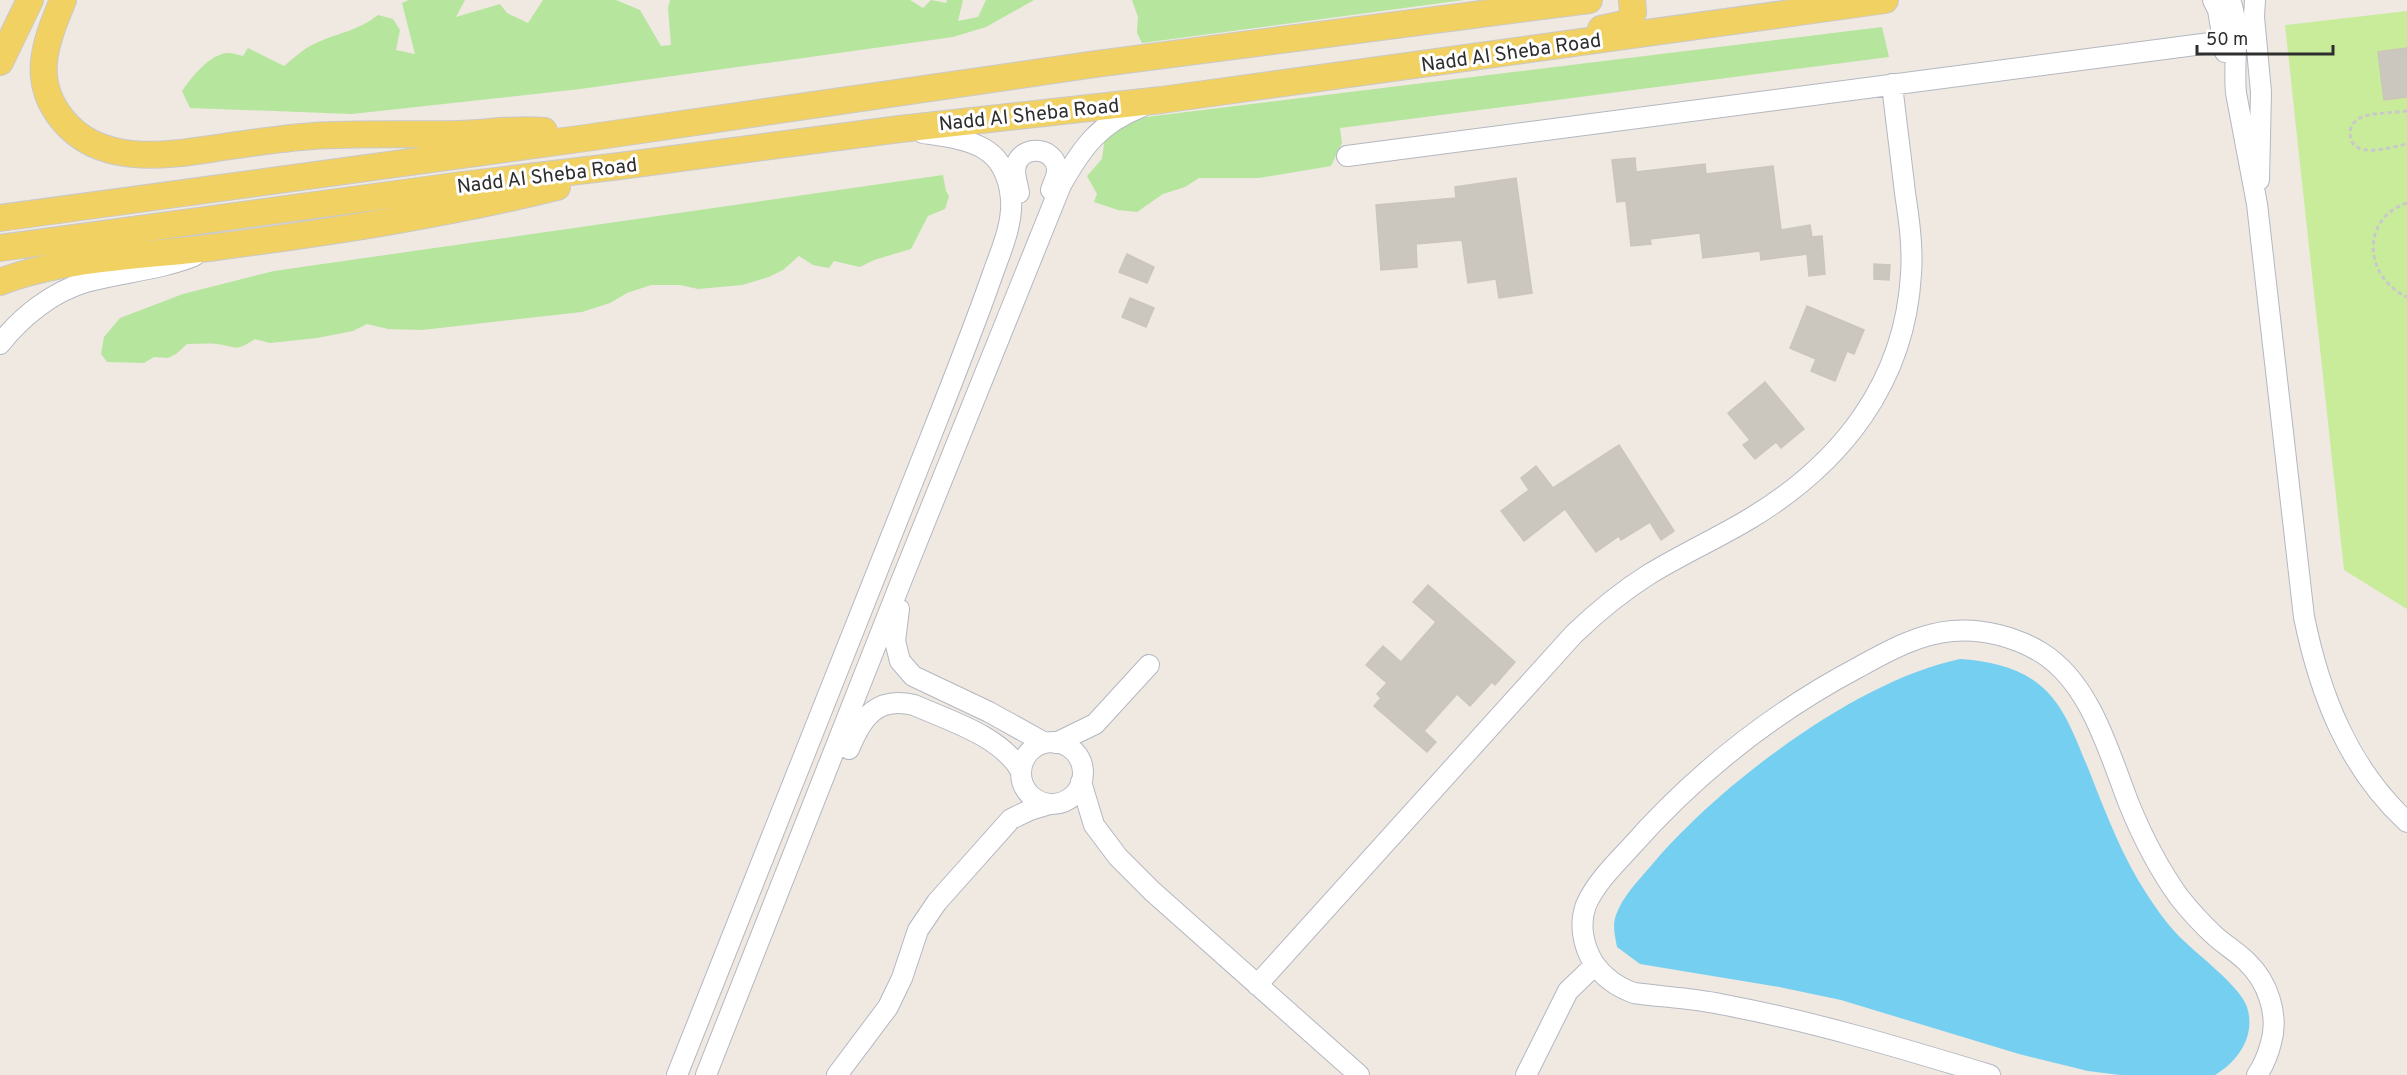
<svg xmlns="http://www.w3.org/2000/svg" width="2407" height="1075" viewBox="0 0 2407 1075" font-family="Overpass,sans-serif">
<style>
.green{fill:#b6e59e}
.pitch{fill:#c9ec9a}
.water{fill:#75cff0}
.building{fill:#cbc7bf;stroke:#cbc5ba;stroke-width:1.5}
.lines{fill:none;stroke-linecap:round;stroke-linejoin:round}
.minor-casing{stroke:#b4b7c1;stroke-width:22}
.major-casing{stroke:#c9c9c9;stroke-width:28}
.path{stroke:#c9c9c9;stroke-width:3;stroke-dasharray:4.5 3;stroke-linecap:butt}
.minor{stroke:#fff;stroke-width:20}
.major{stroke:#f2d163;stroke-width:26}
.labels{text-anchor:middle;stroke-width:6;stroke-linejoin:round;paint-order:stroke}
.street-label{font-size:20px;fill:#2e2e2e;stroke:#fff}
</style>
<rect width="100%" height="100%" fill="#efe9e1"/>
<path class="green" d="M409,0H465L456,17L500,4L507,13L528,23L543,0H616L640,10L661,46L671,45L668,8L670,0H910L923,8L931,0L946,3L947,0H963L958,21L978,17L986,0H1034L986,27L953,37L580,89L352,114L190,108L182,91C191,78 210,53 229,53C233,53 238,55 243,56L248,48L284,66C293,59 303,49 314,44C337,33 358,31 378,15L393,19L400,30L396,50L415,54L402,3Z
M1132,0H1464L1142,43L1137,33L1138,17Z
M1882,27L1889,57L1340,128L1342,143L1331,166L1259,178H1199L1185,187L1163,194L1137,212L1118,210L1094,202L1097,194L1087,176L1102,159L1105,136L1131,120L1146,117Z
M943,175L946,191L949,196L945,209L928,216L911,249L874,260L860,267L834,261L829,268L813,265L799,256L783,270L769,277L742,285L698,289L680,285H651L627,293L610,303L582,312L422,330L388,329L367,324L353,331L317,338L270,343L255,339C235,352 238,347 217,344C208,343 197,344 187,344L176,354L168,358L154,357L144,363L107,362L101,354L104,337L120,318L183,294L274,271Z"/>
<path class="pitch" d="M2407,11V609L2344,570L2285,25Z"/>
<path class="water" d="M1960,659C1989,661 2019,667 2041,686C2065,706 2076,740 2088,768C2105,811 2122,857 2148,896C2156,908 2165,921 2175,932C2192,951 2240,985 2247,1007C2256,1035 2239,1061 2215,1075H2120L2088,1071L2019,1054L1841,1000L1779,987L1640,964L1617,947C1615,936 1612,926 1616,915C1623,896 1637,882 1650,867C1717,786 1857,680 1960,659Z"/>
<path class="building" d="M2407,48V97L2384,100L2378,52Z
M1635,158L1636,172L1705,164L1706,174L1773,166L1781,230L1810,225L1812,237L1822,236L1825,274L1809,276L1807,254L1761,260L1760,251L1703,258L1700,233L1650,239L1651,244L1631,246L1626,201L1617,202L1612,160Z
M1516,178L1532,293L1499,298L1496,279L1468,283L1462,240L1416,244L1417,267L1381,270L1376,205L1456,198L1455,187Z
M1127,254L1154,267L1147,283L1119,272Z
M1874,264L1890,265L1889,280L1874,279Z
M1130,298L1154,308L1146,327L1122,317Z
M1807,306L1864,330L1854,354L1847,351L1835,381L1811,371L1816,359L1790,348Z
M1765,382L1804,429L1781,448L1776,442L1755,459L1743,445L1750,440L1728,413Z
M1619,445L1674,531L1661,540L1650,522L1621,540L1619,536L1596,552L1565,509L1524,541L1501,511L1529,490L1521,478L1536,466L1553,488Z
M1428,585L1515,662L1495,685L1492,682L1470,706L1457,694L1424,731L1436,742L1427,752L1374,706L1381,698L1377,694L1387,683L1366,665L1383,646L1401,662L1436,622L1413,602Z"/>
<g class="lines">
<g class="minor-casing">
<path id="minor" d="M2213,0L2218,10L2225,52
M2230,0C2241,29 2233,63 2236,93L2257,204L2304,617C2320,695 2348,767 2407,822
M2255,0L2254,17L2261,92L2259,180
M1347,156L2256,37
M1019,193C1018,184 1013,174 1016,165C1022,145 1053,146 1057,168C1058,176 1053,183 1051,190
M0,344C21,317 52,292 86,282C122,272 159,270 194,256
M899,609L895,641L900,661L913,676L989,712L1045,743
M1021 773a31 31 0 1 1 62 0a31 31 0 1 1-62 0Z
M1056,743L1095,724L1149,665
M849,749C862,717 877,696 914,705C950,721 1001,736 1021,771
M1081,782L1094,825L1118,857L1152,891L1359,1075
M1257,985L1574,634C1597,612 1621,592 1648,575C1682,554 1718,538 1751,518C1842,463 1905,382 1911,274C1913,247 1909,219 1905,193C1901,157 1896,121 1892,84
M677,1075C762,862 846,649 931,436C952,383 973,330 992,276C1000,253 1013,225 1011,199C1006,143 968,140 923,133
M706,1075L902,579L1061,185C1083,146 1099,124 1141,107
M837,1075L888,1007L902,978L918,930L937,902L1011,819L1030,810L1050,804
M1526,1075L1568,991L1595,965
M1990,1075C1901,1048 1812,1021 1720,1004C1692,998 1663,997 1634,993C1617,987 1603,977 1593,962C1583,945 1579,924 1586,905C1595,884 1614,865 1629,849C1695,774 1770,714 1859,667C1888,651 1918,634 1952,631C1982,628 2016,637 2042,653C2091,684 2109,753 2129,804C2142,836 2159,869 2179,897C2190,911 2202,924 2215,936C2225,945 2237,952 2247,962C2268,982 2279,1015 2271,1043C2268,1054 2264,1065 2257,1075"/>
</g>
<g class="major-casing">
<path id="major" d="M63,0C46,42 30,79 62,119C101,168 170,155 223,147C253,143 283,138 313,136C361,133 410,135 458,134C487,133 516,128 544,131
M1601,29L1628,23L1633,13L1632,0
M0,62L30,0
M0,218L586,138L1096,64L1589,0
M0,248L462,185L620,166L900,129L1161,100L1885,0
M0,282C63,257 148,256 216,247C331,232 444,215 557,187"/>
</g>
<path class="path" d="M2407,111C2393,113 2373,112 2360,118C2354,121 2350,127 2350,133C2350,161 2391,147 2407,144
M2407,203C2360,219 2364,277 2407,297"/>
<use href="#minor" class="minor"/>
<use href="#major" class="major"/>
</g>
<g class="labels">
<g class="street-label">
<text transform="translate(1511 52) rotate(-8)" y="7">Nadd Al Sheba Road</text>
<text transform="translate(1029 114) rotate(-6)" y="7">Nadd Al Sheba Road</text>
<text transform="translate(547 175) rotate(-7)" y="7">Nadd Al Sheba Road</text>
</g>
</g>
<path d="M2197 45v9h136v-9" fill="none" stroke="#2e2e2e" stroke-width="3"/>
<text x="2206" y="45" font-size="18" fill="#2e2e2e" stroke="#ffffff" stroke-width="4.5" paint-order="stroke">50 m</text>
</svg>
